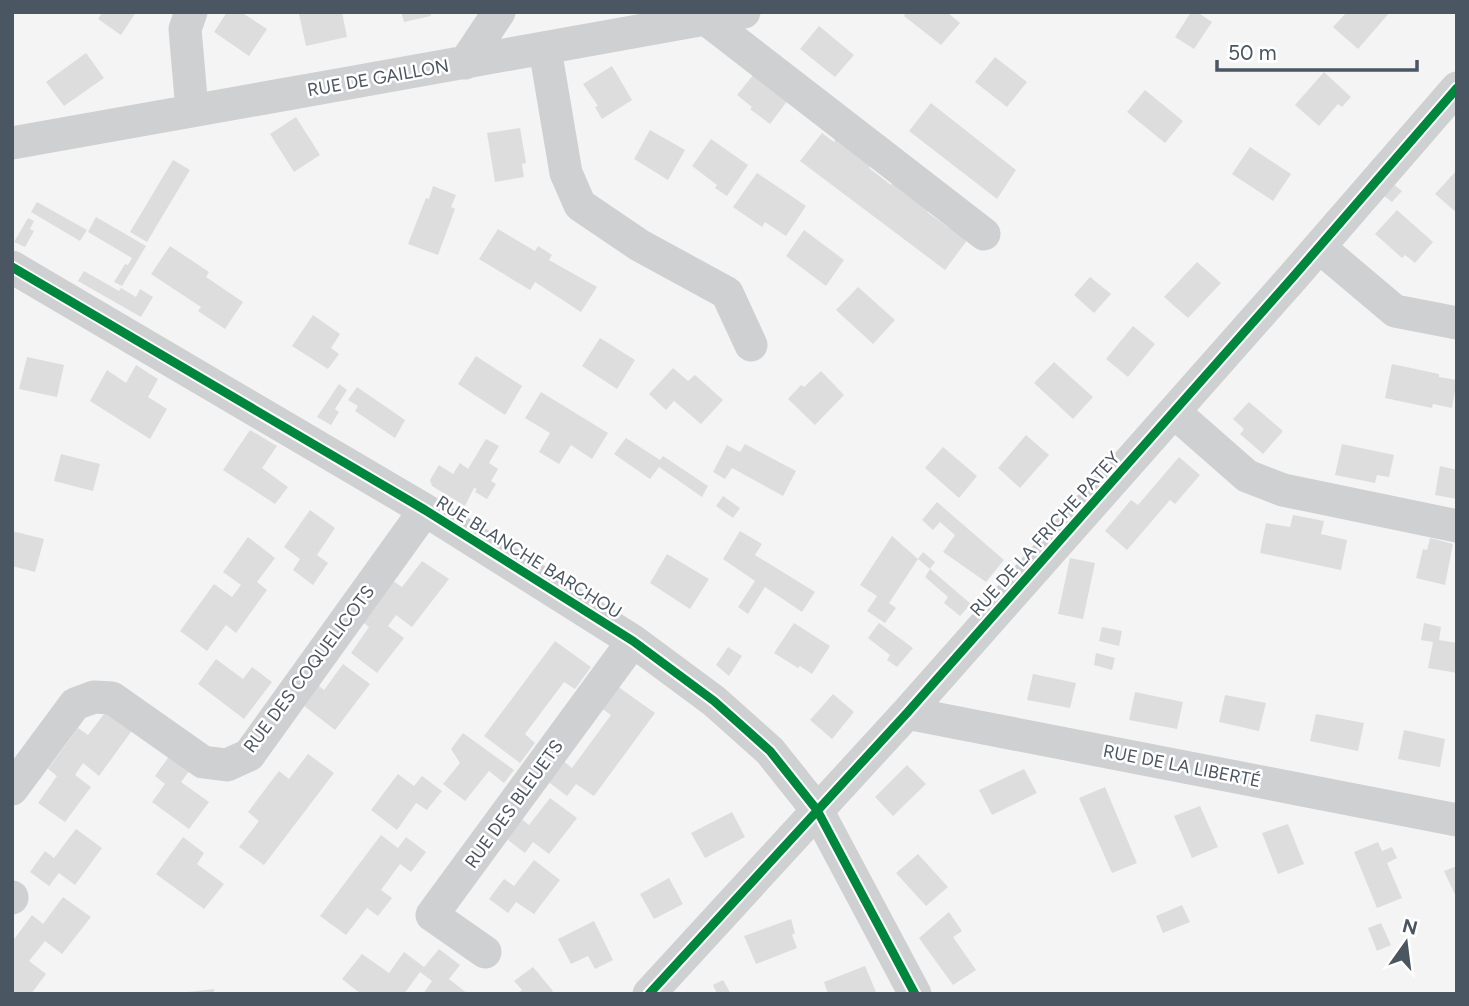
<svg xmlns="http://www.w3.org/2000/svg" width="1469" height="1006" viewBox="0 0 1469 1006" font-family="Figtree,sans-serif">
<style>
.building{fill:#ddddde}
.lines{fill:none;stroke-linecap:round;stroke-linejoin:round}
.minor{stroke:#ced0d2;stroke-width:33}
.cycleway-casing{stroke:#fff;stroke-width:13}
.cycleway{stroke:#00873e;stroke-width:9}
.labels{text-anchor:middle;stroke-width:5;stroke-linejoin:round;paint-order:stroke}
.street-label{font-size:18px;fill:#4a5661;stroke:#fff}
</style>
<rect width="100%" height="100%" fill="#f4f4f4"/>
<path class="building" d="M103,12H136L121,35L98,19Z
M227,12H241L267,29L249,56L214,32Z
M310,12H342L347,37L306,46L299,14Z
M401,12H430L431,16L404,22Z
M906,12H947L960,23L941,45L904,16Z
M1191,12H1197L1212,22L1194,49L1175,37Z
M1347,12H1390L1358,49L1333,27Z
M819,26L854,55L835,77L800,49Z
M86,53L104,78L64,106L46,82Z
M995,57L1027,82L1007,107L975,82Z
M612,66L632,100L602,119L595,107L598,106L583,84Z
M758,69L791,96L770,124L750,109L752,107L737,95Z
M1324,72L1351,97L1342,107L1338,104L1319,126L1295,105Z
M1145,90L1183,121L1165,143L1127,112Z
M931,103L1016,170L997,199L909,131Z
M296,117L320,155L294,172L270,134Z
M520,128L526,163L522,164L524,177L495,182L487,133Z
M650,130L685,150L668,180L634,159Z
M822,133L834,142L838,135L874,162L869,168L891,185L896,179L932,206L927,212L949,228L953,222L971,235L945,270L800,161Z
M711,139L748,165L727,196L715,188L717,185L692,166Z
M1250,147L1291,174L1273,201L1232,174Z
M173,160L190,170L147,242L130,232Z
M1457,170V213L1435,194Z
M757,173L806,206L786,236L765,222L762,227L733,207Z
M1393,184L1402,191L1392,202L1383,195Z
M433,186L456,195L451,207L455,209L438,255L408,244L426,198L429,199Z
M37,202L87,230L80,241L31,212Z
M1397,210L1433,242L1415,263L1405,255L1402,258L1375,234Z
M96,217L146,246L122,286L114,282L125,264L128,265L132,258L88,232Z
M28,218L34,221L30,229L34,231L25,247L14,242Z
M498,229L535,251L538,246L552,255L549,260L597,287L581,312L535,282L530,290L479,259Z
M804,230L844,260L826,286L786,256Z
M170,246L209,272L206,277L243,302L225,329L198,311L201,307L151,274Z
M1197,262L1221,283L1188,318L1164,297Z
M84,271L119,291L121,288L136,297L140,289L153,297L141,317L78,281Z
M1090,277L1111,294L1094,313L1074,295Z
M858,287L895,320L873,344L836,310Z
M313,315L340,334L331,348L339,354L328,369L292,346Z
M1133,326L1155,344L1128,377L1106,359Z
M600,338L635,360L617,389L582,366Z
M476,356L522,386L505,415L458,384Z
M27,357L64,365L57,397L19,389Z
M1054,362L1093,397L1073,419L1034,383Z
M1392,364L1439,374V377L1457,380L1452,408L1433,404L1432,408L1385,398Z
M136,365L158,379L148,397L167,409L150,439L90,401L107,370L126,383Z
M673,368L688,381L695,375L723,400L701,424L674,401L666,410L649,394Z
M821,371L844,395L815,425L788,399L801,385L804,387Z
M339,384L347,390L335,409L339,412L331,425L317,417Z
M357,387L405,420L395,438L355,411L358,406L348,400Z
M541,392L608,433L592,459L571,445L559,464L539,452L550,433L525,418Z
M1249,402L1283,431L1263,454L1240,434L1244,429L1233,419Z
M250,430L277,446L262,468L288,487L275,504L223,470Z
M1026,435L1049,455L1020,488L998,468Z
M626,438L660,460L663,456L708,486L702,497L659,467L650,479L614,454Z
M486,439L499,446L489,463L498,469L491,481L496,484L487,499L475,492L477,489L474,488L465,506L432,486L430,480L439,465L453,474L460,463L468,469Z
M745,444L796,471L783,496L732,468L725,479L713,472L727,445L740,452Z
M1342,444L1394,455L1389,477L1377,475L1375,483L1335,475Z
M943,447L977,476L959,498L925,468Z
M61,454L100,464L93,491L54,481Z
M1179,457L1200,475L1175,504L1170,500L1127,550L1105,531L1131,500L1138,505Z
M1440,466L1457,470V499L1435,495Z
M723,496L740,508L733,518L716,506Z
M937,502L1004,560L986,582L943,552L955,535L940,522L933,530L922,520Z
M310,510L335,528L317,555L328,563L313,585L293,570L300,559L284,547Z
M1293,515L1324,521L1321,534L1347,540L1341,570L1260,553L1266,523L1290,527Z
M12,531L44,539L35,572L12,566Z
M740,531L762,544L755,555L815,592L802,612L765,587L748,614L738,607L755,581L723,559Z
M892,536L918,559L889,603L896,608L885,623L867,611L877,596L860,585Z
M248,537L275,558L257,582L267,590L236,633L226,625L207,651L180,631L214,584L232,597L241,585L223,572Z
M1430,538L1453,544L1445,585L1416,578L1423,549L1427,550Z
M923,552L935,562L930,569L918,559Z
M667,554L709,579L690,609L650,583Z
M1070,558L1095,563L1083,619L1058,614Z
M422,561L449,579L412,627L396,615L388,626L404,638L377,673L351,653L369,627L360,620L390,579L402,587Z
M930,569L971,604L960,616L944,603L948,597L925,577Z
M794,623L830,646L812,674L800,666L798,668L774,653Z
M879,623L913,648L897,667L887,660L890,655L868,638Z
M1424,623L1441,627L1439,640L1457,643V673L1428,668L1433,642L1421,640Z
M1102,627L1122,631L1119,646L1099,641Z
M555,641L591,667L575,689L564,682L525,734L535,743L520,763L484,736Z
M728,647L742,656L729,676L716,665Z
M1096,653L1115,658L1112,670L1094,665Z
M216,659L243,679L252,667L272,682L244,719L198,684Z
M343,664L370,684L335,730L299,702L314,682L324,690Z
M1033,674L1076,683L1070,708L1027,700Z
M617,686L655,713L594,796L576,784L567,796L546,780L562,760L572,768L611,715L601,708Z
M1135,692L1183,702L1177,729L1129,720Z
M833,694L854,712L832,739L810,720Z
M1225,695L1266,703L1259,731L1219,722Z
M107,710L133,729L99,776L83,763L75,775L91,787L65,822L38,803L57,776L48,769L78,728L88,735Z
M1316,714L1364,723L1358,751L1310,741Z
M1404,730L1445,739L1440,767L1398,759Z
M463,733L514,770L504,783L489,771L465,801L443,784L460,763L451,749Z
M308,754L334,773L264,865L239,847L259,821L248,812L279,771L289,779Z
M170,755L190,770L181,782L209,802L189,829L152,802L165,784L155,776Z
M907,765L926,784L893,816L875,797Z
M1024,769L1037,793L992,815L979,790Z
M398,774L414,786L422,776L442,791L427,810L416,803L397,830L371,810Z
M1105,787L1137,863L1112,873L1079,798Z
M550,798L577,818L549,854L533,842L525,853L504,837L519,817L529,825Z
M1200,806L1218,847L1192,858L1174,816Z
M732,812L745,837L705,858L691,833Z
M1288,824L1304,864L1278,874L1262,833Z
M76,829L102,848L75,885L59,873L49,886L30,872L45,851L54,858Z
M381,835L398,848L406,837L426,852L411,872L400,864L381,890L392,898L378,916L367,908L346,935L320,916Z
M183,837L204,853L197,864L224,884L204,909L156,874Z
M1378,842L1382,851L1392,847L1397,858L1387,863L1402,898L1377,908L1354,852Z
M918,854L948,887L926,906L896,873Z
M534,860L560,880L534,914L516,902L508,913L489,899L504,879L514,886Z
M1457,866V899L1444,871Z
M669,878L683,904L654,919L640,894Z
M63,897L91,917L62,954L45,941L29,961L46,974L31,994H12L14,964L12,963V942L32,915L43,924Z
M1182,905L1190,922L1163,933L1156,916Z
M949,912L962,931L953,937L976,970L953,985L919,938Z
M791,919L795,933L792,935L797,948L756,964L744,936Z
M594,921L613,960L595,969L588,956L571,964L558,939Z
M1381,923L1391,945L1377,951L1368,928Z
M439,949L460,965L449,979L468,994H423L432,981L420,972L404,994H361L342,979L362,954L389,973L404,952L424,967Z
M865,966L876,992L828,994L824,982Z
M533,967L553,991L549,994H517L522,990L514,981Z
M723,980L731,994H717L713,985Z
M214,989V994H189L188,992Z"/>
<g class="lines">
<path class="minor" d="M191,12L185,29L192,110
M706,19L984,234
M545,49L566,173L580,205L639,245L727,293L751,345
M465,63L499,12
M12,143C256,98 500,58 744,12
M1319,247L1395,311L1457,323
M12,267L425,510L633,641L714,701L770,751L817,810L915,994
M1174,412L1247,476L1283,490L1457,526
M907,713L1457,820
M12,789L75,704L94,697L112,698L203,762L227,765L249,755L425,510
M12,897V898
M485,952L432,915L633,641
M649,994L907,713L1293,277L1457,88"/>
<g class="cycleway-casing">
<path id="cycleway" d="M12,267L425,510L633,641L714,701L770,751L817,810L915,994
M649,994L907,713L1293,277L1457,88"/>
</g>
<use href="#cycleway" class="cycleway"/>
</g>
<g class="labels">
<g class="street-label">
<text transform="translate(378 78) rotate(-10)" y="6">RUE DE GAILLON</text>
<text transform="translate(1045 534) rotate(-48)" y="6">RUE DE LA FRICHE PATEY</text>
<text transform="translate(529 557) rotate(32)" y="6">RUE BLANCHE BARCHOU</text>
<text transform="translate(309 669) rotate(-53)" y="6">RUE DES COQUELICOTS</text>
<text transform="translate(1182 766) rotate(11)" y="6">RUE DE LA LIBERTÉ</text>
<text transform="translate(514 804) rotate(-54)" y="6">RUE DES BLEUETS</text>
</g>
</g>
<rect width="1469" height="1006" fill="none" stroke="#4a5661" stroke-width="28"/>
<g transform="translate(1406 943) rotate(14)" stroke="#ffffff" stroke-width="5" paint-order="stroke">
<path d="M0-5L12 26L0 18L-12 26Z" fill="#4a5661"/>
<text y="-10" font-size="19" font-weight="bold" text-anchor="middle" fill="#4a5661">N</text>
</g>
<path d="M1217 60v10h200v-10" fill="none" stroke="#4a5661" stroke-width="3.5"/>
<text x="1228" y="60" font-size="21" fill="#4a5661" stroke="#ffffff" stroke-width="5" paint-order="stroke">50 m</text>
</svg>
